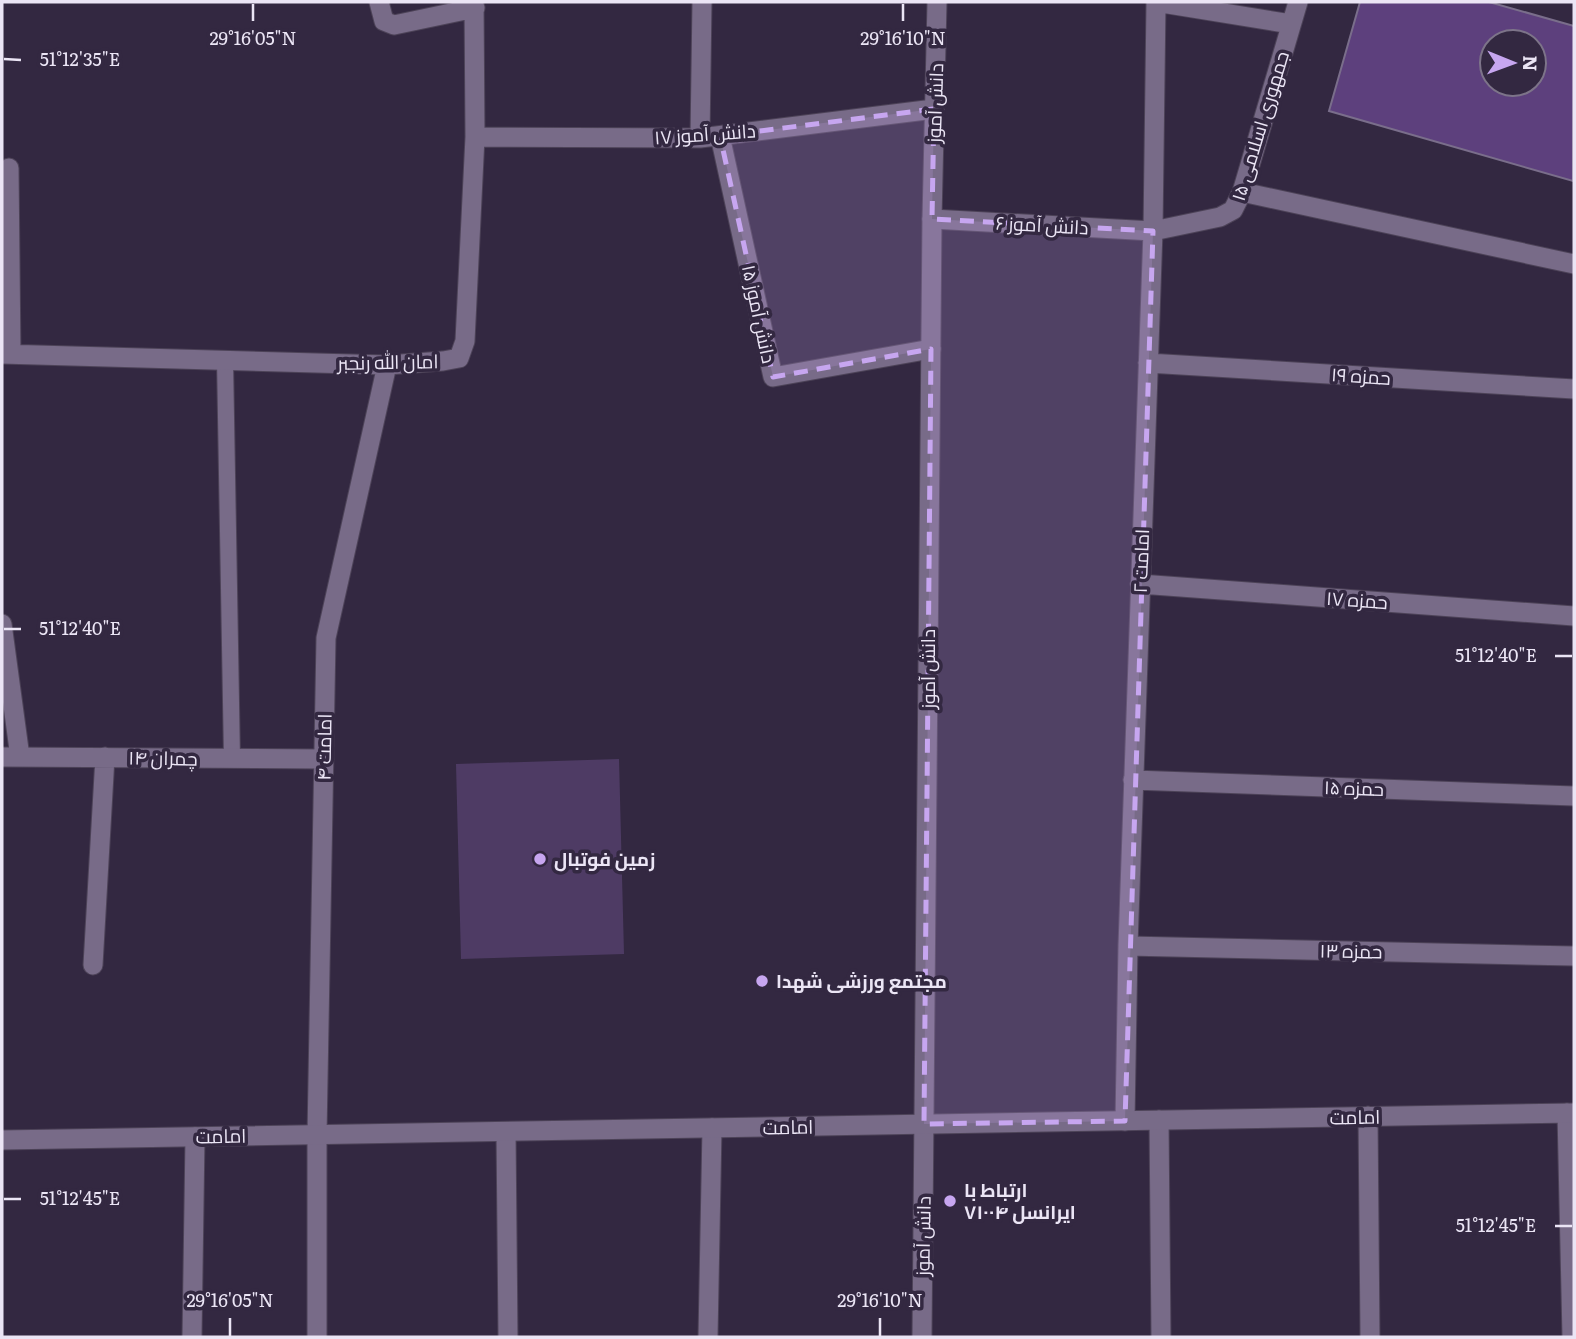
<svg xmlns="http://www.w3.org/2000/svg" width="1576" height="1339" viewBox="0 0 1576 1339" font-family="Literata,Cairo,serif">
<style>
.green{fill:#4e3b64}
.building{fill:#5d407d;stroke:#7a6e8b;stroke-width:2;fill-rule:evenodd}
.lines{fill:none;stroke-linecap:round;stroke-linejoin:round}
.service-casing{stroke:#4d4358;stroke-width:18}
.minor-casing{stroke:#4d4358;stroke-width:21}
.tertiary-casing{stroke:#4d4358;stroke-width:21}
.secondary-casing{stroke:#4d4358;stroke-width:21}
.service{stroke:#786b88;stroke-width:16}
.minor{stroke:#786b88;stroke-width:19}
.tertiary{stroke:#786b88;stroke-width:19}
.secondary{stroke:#786b88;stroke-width:19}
.marked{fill:#c7a6f0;fill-opacity:0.2;stroke:#c7a6f0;stroke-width:5;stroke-dasharray:14 9;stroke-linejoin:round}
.ticks{fill:none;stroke:#ebe5f5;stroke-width:2.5}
.poi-dot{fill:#c7a6f0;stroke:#332841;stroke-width:2.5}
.labels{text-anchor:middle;stroke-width:7;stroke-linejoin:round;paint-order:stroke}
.street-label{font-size:19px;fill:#ebe5f5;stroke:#332841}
.poi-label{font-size:19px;font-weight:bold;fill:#ebe5f5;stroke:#332841;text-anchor:start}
.ticks-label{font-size:18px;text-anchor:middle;fill:#ebe5f5;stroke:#332841;stroke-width:7;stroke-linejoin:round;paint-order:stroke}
</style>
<rect width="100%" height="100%" fill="#332841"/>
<path class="green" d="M619,759L624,954L461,959L456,764Z"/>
<path class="building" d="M1360,2H1489L1574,26L1573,181L1329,111ZM1492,42H1534V84H1492Z"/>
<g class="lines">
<g class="service-casing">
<path id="service" d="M225,360L232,759"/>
</g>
<g class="minor-casing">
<path id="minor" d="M379,2L384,21L394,25L475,8
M1156,2L1291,24
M720,136L773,377L931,349
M475,137L700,138L934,109
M700,138L702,2
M9,168L11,354
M1242,192L1574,264
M932,219L1153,231L1220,217L1233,210L1242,192L1298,2
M2,354L387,365L443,361L459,358L465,341L475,137L474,2
M1148,363L1574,389
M1140,584L1574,616
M2,624L20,757
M2,757L324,759
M1133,780L1574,796
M1128,946L1574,956
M93,965L105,757
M1567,1113L1572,1337
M1368,1116L1370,1337
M1159,1120L1161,1337
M1125,1121L1128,946L1153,231L1156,2
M506,1132L508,1337
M192,1337L195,1137
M317,1337V1135L326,638L387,365
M708,1337L712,1128"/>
</g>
<g class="tertiary-casing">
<path id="tertiary" d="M922,1337L932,219L937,2"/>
</g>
<g class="secondary-casing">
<path id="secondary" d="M2,1140L1574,1113"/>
</g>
<use href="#service" class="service"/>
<use href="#minor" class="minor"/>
<use href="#tertiary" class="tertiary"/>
<use href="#secondary" class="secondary"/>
</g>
<path class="marked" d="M934,109L932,219L1153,231L1125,1121L924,1124L931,349L773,377L720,136Z"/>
<path class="ticks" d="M253,21V4M903,21V4M4,59L21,60M4,629H21M1555,656H1572M4,1199H21M1555,1226H1572M230,1336V1318M880,1336V1318"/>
<g class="poi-dot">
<circle cx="540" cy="859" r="7"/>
<circle cx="762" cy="981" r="7"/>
<circle cx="950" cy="1201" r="7"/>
</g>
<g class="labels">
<g class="street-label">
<text transform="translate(935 103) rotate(-88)" y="7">دانش آموز</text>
<text transform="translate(1260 126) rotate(-73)" y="7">جمهوری اسلامی ۱۵</text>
<text transform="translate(705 134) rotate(-4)" y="7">دانش آموز ۱۷</text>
<text transform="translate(1042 225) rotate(3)" y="7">دانش آموز ۶</text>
<text transform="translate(759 314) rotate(78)" y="7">دانش آموز ۱۵</text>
<text transform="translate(388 362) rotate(-1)" y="7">امان الله رنجبر</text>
<text transform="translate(1361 376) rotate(4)" y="7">حمزه ۱۹</text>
<text transform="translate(1141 561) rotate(-88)" y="7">امامت ۲</text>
<text transform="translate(1357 600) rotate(4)" y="7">حمزه ۱۷</text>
<text transform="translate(928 669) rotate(-90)" y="7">دانش آموز</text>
<text transform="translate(324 747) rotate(-89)" y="7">امامت ۴</text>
<text transform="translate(163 758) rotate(1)" y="7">چمران ۱۴</text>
<text transform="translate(1354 788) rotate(2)" y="7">حمزه ۱۵</text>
<text transform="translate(1351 951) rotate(1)" y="7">حمزه ۱۳</text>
<text transform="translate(1355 1117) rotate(-1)" y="7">امامت</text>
<text transform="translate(788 1127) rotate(-1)" y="7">امامت</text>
<text transform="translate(221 1136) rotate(-1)" y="7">امامت</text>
<text transform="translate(923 1236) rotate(-89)" y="7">دانش آموز</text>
</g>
<g class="poi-label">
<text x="554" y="866">زمین فوتبال</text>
<text x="776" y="988">مجتمع ورزشی شهدا</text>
<text x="964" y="1197">ارتباط با<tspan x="964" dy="22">ایرانسل ۷۱۰۰۴</tspan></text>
</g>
</g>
<g class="ticks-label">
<text x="253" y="45">29°16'05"N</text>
<text x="903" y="45">29°16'10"N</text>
<text x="80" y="66">51°12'35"E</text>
<text x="80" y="635">51°12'40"E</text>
<text x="1496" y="662">51°12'40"E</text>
<text x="80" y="1205">51°12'45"E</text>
<text x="1496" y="1232">51°12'45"E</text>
<text x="230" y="1307">29°16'05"N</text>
<text x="880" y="1307">29°16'10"N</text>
</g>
<rect width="1576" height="1339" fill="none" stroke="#ebe5f5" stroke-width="7"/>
<g transform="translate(1513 63) rotate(91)"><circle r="33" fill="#332841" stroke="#7d7489" stroke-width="2"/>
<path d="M0-5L12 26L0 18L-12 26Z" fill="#c7a6f0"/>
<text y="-10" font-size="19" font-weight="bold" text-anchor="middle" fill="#ebe5f5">N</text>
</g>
</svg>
